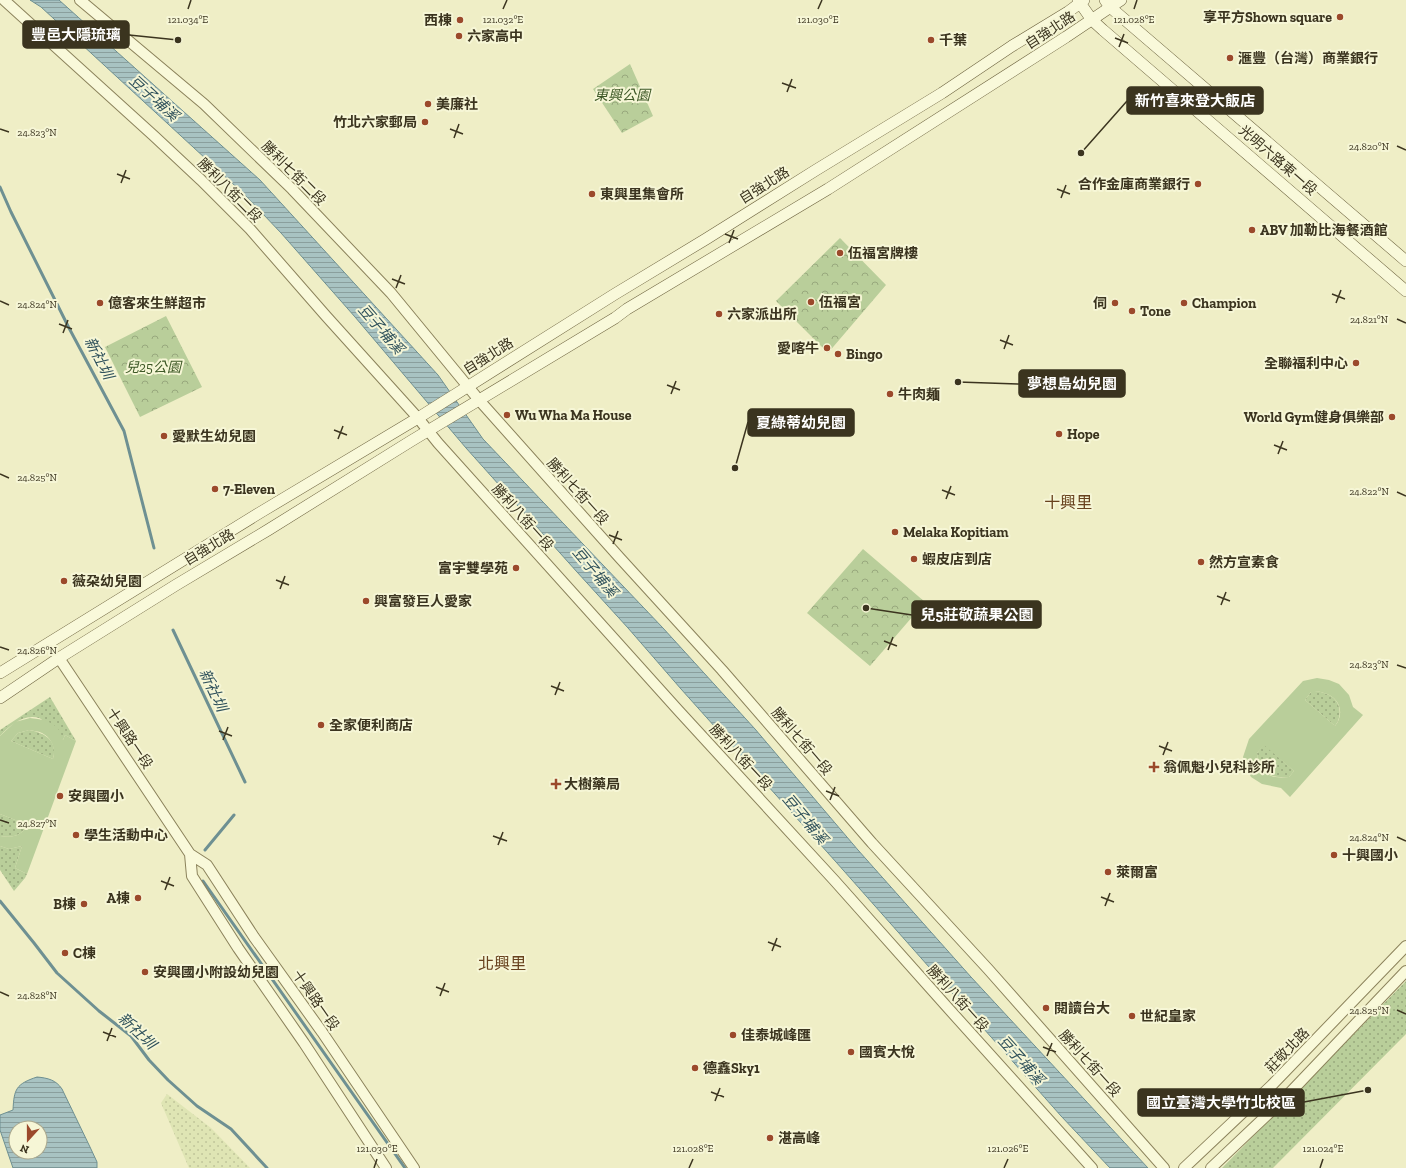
<svg xmlns="http://www.w3.org/2000/svg" width="1406" height="1168" viewBox="0 0 1406 1168" font-family="'Zilla Slab','Noto Sans TC',serif">
<style>
.farmland{fill:url(#farmland-dots)}
.grass{fill:url(#grass-dots)}
.forest{fill:url(#forest-crowns)}
.pitch{fill:#b9ce9a;fill-rule:evenodd}
.water{fill:url(#water-rules);stroke:#6e9092;fill-rule:evenodd}
.lines{fill:none;stroke-linecap:round;stroke-linejoin:round}
.stream{stroke:#6e9092;stroke-width:3}
.tertiary-casing{stroke:#8b825b;stroke-width:12}
.secondary-casing{stroke:#6d633f;stroke-width:12}
.tertiary{stroke:#f9f9da;stroke-width:10}
.secondary{stroke:#f9f9da;stroke-width:11}
.ticks{fill:none;stroke:#3b341f;stroke-width:1.5}
.poi-dot{fill:#9b492b;stroke:#f6f6d6;stroke-width:1.5}
.labels{text-anchor:middle;stroke-width:4;stroke-linejoin:round;paint-order:stroke}
.poi-label{font-size:14px;font-weight:bold;fill:#3b341f;stroke:#f6f6d6;text-anchor:start}
.street-label{font-size:14px;fill:#3b341f;stroke:#f6f6d6}
.park-label{font-size:14px;font-style:italic;fill:#3d5826;stroke:#f6f6d6}
.water-label{font-size:15px;font-style:italic;fill:#2f515b;stroke:#f6f6d6}
.quarter-label{font-size:16px;fill:#68421e;stroke:#f6f6d6}
.ticks-label{font-size:10px;text-anchor:middle;fill:#3b341f;stroke:#f6f6d6;stroke-width:4;stroke-linejoin:round;paint-order:stroke}
.leader{fill:none;stroke:#3b341f;stroke-width:1.5}
.callout-dot{fill:#3b341f;stroke:#f6f6d6;stroke-width:1.5}
.callout{fill:#3b341f;stroke:#3b341f;stroke-width:1.5}
.callout-label{font-size:15px;text-anchor:middle;font-weight:bold;fill:#fff}
</style>
<defs>
<pattern id="farmland-dots" width="8" height="8" patternUnits="userSpaceOnUse"><rect width="8" height="8" fill="#dfe5b4"/><path d="M2 2h.1M6 6h.1" fill="none" stroke="#c0c59a" stroke-width="1.8" stroke-linecap="round"/></pattern>
<pattern id="grass-dots" width="8" height="8" patternUnits="userSpaceOnUse"><rect width="8" height="8" fill="#b9ce9a"/><path d="M2 2h.1M6 6h.1" fill="none" stroke="#98a87d" stroke-width="1.8" stroke-linecap="round"/></pattern>
<pattern id="forest-crowns" width="20" height="18" patternUnits="userSpaceOnUse"><rect width="20" height="18" fill="#b9ce9a"/><path d="M2 6a3 3 0 1 1 6 0M12 15a3 3 0 1 1 6 0" fill="none" stroke="#98a87d"/></pattern>
<pattern id="water-rules" width="6" height="5" patternUnits="userSpaceOnUse"><rect width="6" height="5" fill="#a8c3c2"/><path d="M0 2.5h6" fill="none" stroke="#8a9f9d"/></pattern>
</defs>
<rect width="100%" height="100%" fill="#efeec6"/>
<path class="farmland" d="M167,1094L211,1128L250,1168H189L161,1103Z"/>
<path class="grass" d="M1311,692C1315,692 1320,691 1324,693C1340,697 1344,714 1335,726L1305,700Z
M50,697L76,741L65,735L63,740C58,736 44,720 39,718C24,713 9,726 0,736V730Z
M29,730C45,733 58,740 53,759L11,741L18,733Z
M1264,744L1294,771L1289,777C1270,778 1259,774 1257,753Z
M0,814L28,825C20,836 14,838 0,836Z
M0,846L9,849L22,846L15,868L27,874L25,878L14,891L0,870Z
M1406,981V1034L1273,1168H1222Z"/>
<path class="forest" d="M630,64L653,116L622,133L593,89Z
M840,238L886,285L828,353L776,301Z
M166,316L202,387L140,417L105,347Z
M863,549L925,602L870,666L807,613Z"/>
<path class="pitch" d="M1317,678L1329,680L1339,684L1349,695L1353,707L1363,715L1290,797L1281,788L1262,784L1251,777L1246,767L1243,757L1249,739L1303,681ZM1311,692C1315,692 1320,691 1324,693C1340,697 1345,714 1335,726L1305,700ZM1264,745L1294,771L1289,777C1270,779 1259,774 1257,753Z
M30,718C40,719 53,721 59,730C61,733 62,737 63,740L65,735L76,741L27,874L15,868L22,846L9,849L0,846V836C14,838 20,836 28,825L0,814V736L15,722ZM29,730C33,731 38,731 42,733C52,738 56,749 53,759L11,741L18,733Z"/>
<path class="water" d="M30,0H59L260,180L438,375L483,439L663,628L755,729L858,850L971,977L1148,1168H1110L1061,1116L836,862L681,689L628,628L577,572L466,448L355,317L281,233L244,194L41,7Z
M37,1077C48,1078 56,1080 62,1089L90,1147L97,1162V1168H13L0,1130V1115L13,1110C14,1089 16,1084 37,1077ZM16,1128H40V1152H16Z"/>
<g class="lines">
<path class="stream" d="M0,187L11,212L69,328L124,431L154,548
M173,630L245,782
M205,850L234,815
M203,881L405,1168
M0,901L34,943L57,973L99,1011L131,1036L149,1060L168,1080L197,1106L231,1129L267,1168"/>
<g class="tertiary-casing">
<path id="tertiary" d="M4,0L154,136L201,180L250,229L326,316L418,418L438,443L678,710L834,880L948,1008L1092,1168
M80,0L204,104L292,189L391,293L479,400L619,557L722,670L872,843L988,969L1164,1168
M59,658L190,854L207,865L254,937L322,1032L414,1168
M190,854L192,876L238,948L304,1043L386,1168
M1184,1168L1272,1085L1406,946
M1211,1168L1284,1099L1406,971"/>
</g>
<g class="secondary-casing">
<path id="secondary" d="M1078,0L1092,20L1103,30L1406,291
M1105,0L1110,7L1406,261
M0,673L261,512L418,418L615,294L706,239L816,170L942,93L1012,46L1068,12L1084,0
M0,698L59,658L176,585L268,530L411,441L615,318L627,309L828,189L1066,37L1121,0"/>
</g>
<use href="#tertiary" class="tertiary"/>
<use href="#secondary" class="secondary"/>
</g>
<path class="ticks" d="M188,9L191,0M503,9L507,0M818,9L822,0M1134,9L1137,0M1115,38L1128,43M1119,47L1124,34M782,83L796,88M787,92L792,79M0,129L9,132M450,129L463,134M454,138L459,124M1397,146L1406,150M117,174L130,179M121,183L126,170M1057,189L1070,194M1061,198L1066,185M725,234L738,239M729,243L734,230M392,279L405,284M396,288L401,275M1332,294L1345,299M0,301L9,305M1336,303L1341,290M1397,319L1406,323M59,324L72,329M63,333L68,320M1000,340L1013,345M1004,349L1009,335M667,385L680,390M671,394L676,381M334,430L347,435M338,439L343,426M1274,445L1287,450M1278,454L1283,441M0,474L9,478M942,490L955,495M1397,492L1406,496M946,499L951,486M609,535L622,540M613,544L618,531M276,580L289,585M280,589L285,576M1217,596L1230,601M1221,605L1226,592M884,641L897,646M0,647L9,650M888,650L893,637M1397,665L1406,668M551,686L564,691M555,695L560,682M219,731L232,736M223,740L228,727M1159,746L1172,751M1163,755L1168,742M826,791L839,796M830,800L835,787M0,820L9,823M493,836L507,841M1397,837L1406,841M498,845L503,832M161,881L174,886M165,890L170,877M1101,897L1114,902M1105,906L1110,893M768,942L781,947M772,951L777,938M436,987L449,992M0,992L9,996M440,996L445,983M1397,1010L1406,1014M103,1032L116,1037M107,1041L112,1028M1043,1047L1056,1052M1047,1056L1052,1043M711,1092L724,1097M715,1101L720,1088M374,1168L377,1159M689,1168L693,1159M1004,1168L1008,1159M1320,1168L1323,1159"/>
<g class="poi-dot">
<circle cx="1340" cy="17" r="4"/>
<circle cx="460" cy="20" r="4"/>
<circle cx="459" cy="36" r="4"/>
<circle cx="931" cy="40" r="4"/>
<circle cx="1230" cy="58" r="4"/>
<circle cx="428" cy="104" r="4"/>
<circle cx="425" cy="122" r="4"/>
<circle cx="1198" cy="184" r="4"/>
<circle cx="592" cy="194" r="4"/>
<circle cx="1252" cy="230" r="4"/>
<circle cx="840" cy="253" r="4"/>
<circle cx="811" cy="302" r="4"/>
<circle cx="100" cy="303" r="4"/>
<circle cx="1115" cy="303" r="4"/>
<circle cx="1184" cy="303" r="4"/>
<circle cx="1132" cy="311" r="4"/>
<circle cx="719" cy="314" r="4"/>
<circle cx="827" cy="348" r="4"/>
<circle cx="838" cy="354" r="4"/>
<circle cx="1356" cy="363" r="4"/>
<circle cx="890" cy="394" r="4"/>
<circle cx="507" cy="415" r="4"/>
<circle cx="1392" cy="417" r="4"/>
<circle cx="1059" cy="434" r="4"/>
<circle cx="164" cy="436" r="4"/>
<circle cx="215" cy="489" r="4"/>
<circle cx="895" cy="532" r="4"/>
<circle cx="914" cy="559" r="4"/>
<circle cx="1201" cy="562" r="4"/>
<circle cx="516" cy="568" r="4"/>
<circle cx="64" cy="581" r="4"/>
<circle cx="366" cy="601" r="4"/>
<circle cx="321" cy="725" r="4"/>
<path d="M1152 761h4v4h4v4h-4v4h-4v-4h-4v-4h4z"/>
<path d="M554 778h4v4h4v4h-4v4h-4v-4h-4v-4h4z"/>
<circle cx="60" cy="796" r="4"/>
<circle cx="76" cy="835" r="4"/>
<circle cx="1334" cy="855" r="4"/>
<circle cx="1108" cy="872" r="4"/>
<circle cx="138" cy="898" r="4"/>
<circle cx="84" cy="904" r="4"/>
<circle cx="65" cy="953" r="4"/>
<circle cx="145" cy="972" r="4"/>
<circle cx="1046" cy="1008" r="4"/>
<circle cx="1132" cy="1016" r="4"/>
<circle cx="733" cy="1035" r="4"/>
<circle cx="851" cy="1052" r="4"/>
<circle cx="695" cy="1068" r="4"/>
<circle cx="770" cy="1138" r="4"/>
</g>
<g class="labels">
<g class="poi-label">
<text x="1332" y="22" text-anchor="end">享平方Shown square</text>
<text x="452" y="25" text-anchor="end">西棟</text>
<text x="467" y="41">六家高中</text>
<text x="939" y="45">千葉</text>
<text x="1238" y="63">滙豐（台灣）商業銀行</text>
<text x="436" y="109">美廉社</text>
<text x="417" y="127" text-anchor="end">竹北六家郵局</text>
<text x="1190" y="189" text-anchor="end">合作金庫商業銀行</text>
<text x="600" y="199">東興里集會所</text>
<text x="1260" y="235">ABV 加勒比海餐酒館</text>
<text x="848" y="258">伍福宮牌樓</text>
<text x="819" y="307">伍福宮</text>
<text x="108" y="308">億客來生鮮超市</text>
<text x="1107" y="308" text-anchor="end">伺</text>
<text x="1192" y="308">Champion</text>
<text x="1140" y="316">Tone</text>
<text x="727" y="319">六家派出所</text>
<text x="819" y="353" text-anchor="end">愛喀牛</text>
<text x="846" y="359">Bingo</text>
<text x="1348" y="368" text-anchor="end">全聯福利中心</text>
<text x="898" y="399">牛肉麺</text>
<text x="515" y="420">Wu Wha Ma House</text>
<text x="1384" y="422" text-anchor="end">World Gym健身俱樂部</text>
<text x="1067" y="439">Hope</text>
<text x="172" y="441">愛默生幼兒園</text>
<text x="223" y="494">7-Eleven</text>
<text x="903" y="537">Melaka Kopitiam</text>
<text x="922" y="564">蝦皮店到店</text>
<text x="1209" y="567">然方宣素食</text>
<text x="508" y="573" text-anchor="end">富宇雙學苑</text>
<text x="72" y="586">薇朶幼兒園</text>
<text x="374" y="606">興富發巨人愛家</text>
<text x="329" y="730">全家便利商店</text>
<text x="1163" y="772">翁佩魁小兒科診所</text>
<text x="564" y="789">大樹藥局</text>
<text x="68" y="801">安興國小</text>
<text x="84" y="840">學生活動中心</text>
<text x="1342" y="860">十興國小</text>
<text x="1116" y="877">萊爾富</text>
<text x="130" y="903" text-anchor="end">A棟</text>
<text x="76" y="909" text-anchor="end">B棟</text>
<text x="73" y="958">C棟</text>
<text x="153" y="977">安興國小附設幼兒園</text>
<text x="1054" y="1013">閱讀台大</text>
<text x="1140" y="1021">世紀皇家</text>
<text x="741" y="1040">佳泰城峰匯</text>
<text x="859" y="1057">國賓大悅</text>
<text x="703" y="1073">德鑫Sky1</text>
<text x="778" y="1143">湛高峰</text>
</g>
<g class="street-label">
<text transform="translate(1050 30) rotate(-33)" y="5">自強北路</text>
<text transform="translate(1278 160) rotate(41)" y="5">光明六路東一段</text>
<text transform="translate(294 173) rotate(45)" y="5">勝利七街二段</text>
<text transform="translate(764 185) rotate(-32)" y="5">自強北路</text>
<text transform="translate(230 190) rotate(45)" y="5">勝利八街二段</text>
<text transform="translate(488 356) rotate(-32)" y="5">自強北路</text>
<text transform="translate(578 491) rotate(48)" y="5">勝利七街一段</text>
<text transform="translate(523 517) rotate(48)" y="5">勝利八街一段</text>
<text transform="translate(209 547) rotate(-31)" y="5">自強北路</text>
<text transform="translate(130 738) rotate(56)" y="5">十興路一段</text>
<text transform="translate(802 741) rotate(49)" y="5">勝利七街一段</text>
<text transform="translate(741 757) rotate(47)" y="5">勝利八街一段</text>
<text transform="translate(958 998) rotate(48)" y="5">勝利八街一段</text>
<text transform="translate(316 1000) rotate(55)" y="5">十興路一段</text>
<text transform="translate(1287 1050) rotate(-46)" y="5">莊敬北路</text>
<text transform="translate(1090 1063) rotate(48)" y="5">勝利七街一段</text>
</g>
<g class="park-label">
<text x="622" y="100">東興公園</text>
<text x="153" y="372">兒25公園</text>
</g>
<g class="water-label">
<text transform="translate(154 98) rotate(42)" y="5">豆子埔溪</text>
<text transform="translate(381 329) rotate(49)" y="5">豆子埔溪</text>
<text transform="translate(99 358) rotate(63)" y="5">新社圳</text>
<text transform="translate(595 572) rotate(50)" y="5">豆子埔溪</text>
<text transform="translate(213 690) rotate(65)" y="5">新社圳</text>
<text transform="translate(805 819) rotate(50)" y="5">豆子埔溪</text>
<text transform="translate(137 1031) rotate(44)" y="5">新社圳</text>
<text transform="translate(1021 1060) rotate(48)" y="5">豆子埔溪</text>
</g>
<g class="quarter-label">
<text x="1068" y="508">十興里</text>
<text x="502" y="969">北興里</text>
</g>
</g>
<g class="ticks-label">
<text x="188" y="23">121.034°E</text>
<text x="503" y="23">121.032°E</text>
<text x="818" y="23">121.030°E</text>
<text x="1134" y="23">121.028°E</text>
<text x="37" y="136">24.823°N</text>
<text x="1369" y="150">24.820°N</text>
<text x="37" y="308">24.824°N</text>
<text x="1369" y="323">24.821°N</text>
<text x="37" y="481">24.825°N</text>
<text x="1369" y="495">24.822°N</text>
<text x="37" y="654">24.826°N</text>
<text x="1369" y="668">24.823°N</text>
<text x="37" y="827">24.827°N</text>
<text x="1369" y="841">24.824°N</text>
<text x="37" y="999">24.828°N</text>
<text x="1369" y="1014">24.825°N</text>
<text x="377" y="1152">121.030°E</text>
<text x="693" y="1152">121.028°E</text>
<text x="1008" y="1152">121.026°E</text>
<text x="1323" y="1152">121.024°E</text>
</g>
<path class="leader" d="M178 40L129 35M1081 153L1127 101M958 382L1019 384M735 468L748 422M866 608L912 615M1368 1090L1304 1102"/>
<g class="callout-dot">
<circle cx="178" cy="40" r="4"/>
<circle cx="1081" cy="153" r="4"/>
<circle cx="958" cy="382" r="4"/>
<circle cx="735" cy="468" r="4"/>
<circle cx="866" cy="608" r="4"/>
<circle cx="1368" cy="1090" r="4"/>
</g>
<g class="callout">
<rect x="23" y="21" width="106" height="27" rx="4"/>
<rect x="1127" y="87" width="136" height="27" rx="4"/>
<rect x="1019" y="370" width="106" height="27" rx="4"/>
<rect x="748" y="409" width="106" height="27" rx="4"/>
<rect x="912" y="601" width="129" height="27" rx="4"/>
<rect x="1138" y="1089" width="166" height="27" rx="4"/>
</g>
<g class="callout-label">
<text x="76" y="40">豐邑大隱琉璃</text>
<text x="1195" y="106">新竹喜來登大飯店</text>
<text x="1072" y="389">夢想島幼兒園</text>
<text x="801" y="428">夏綠蒂幼兒園</text>
<text x="977" y="620">兒5莊敬蔬果公園</text>
<text x="1221" y="1108">國立臺灣大學竹北校區</text>
</g>
<g transform="translate(28 1140) rotate(201)"><circle r="19" fill="#f6f6d6" stroke="#aba88d"/>
<path d="M0-3L7 15L0 10L-7 15Z" fill="#9b492b"/>
<text y="-6" font-size="11" font-weight="bold" text-anchor="middle" fill="#3b341f">N</text>
</g>
</svg>
